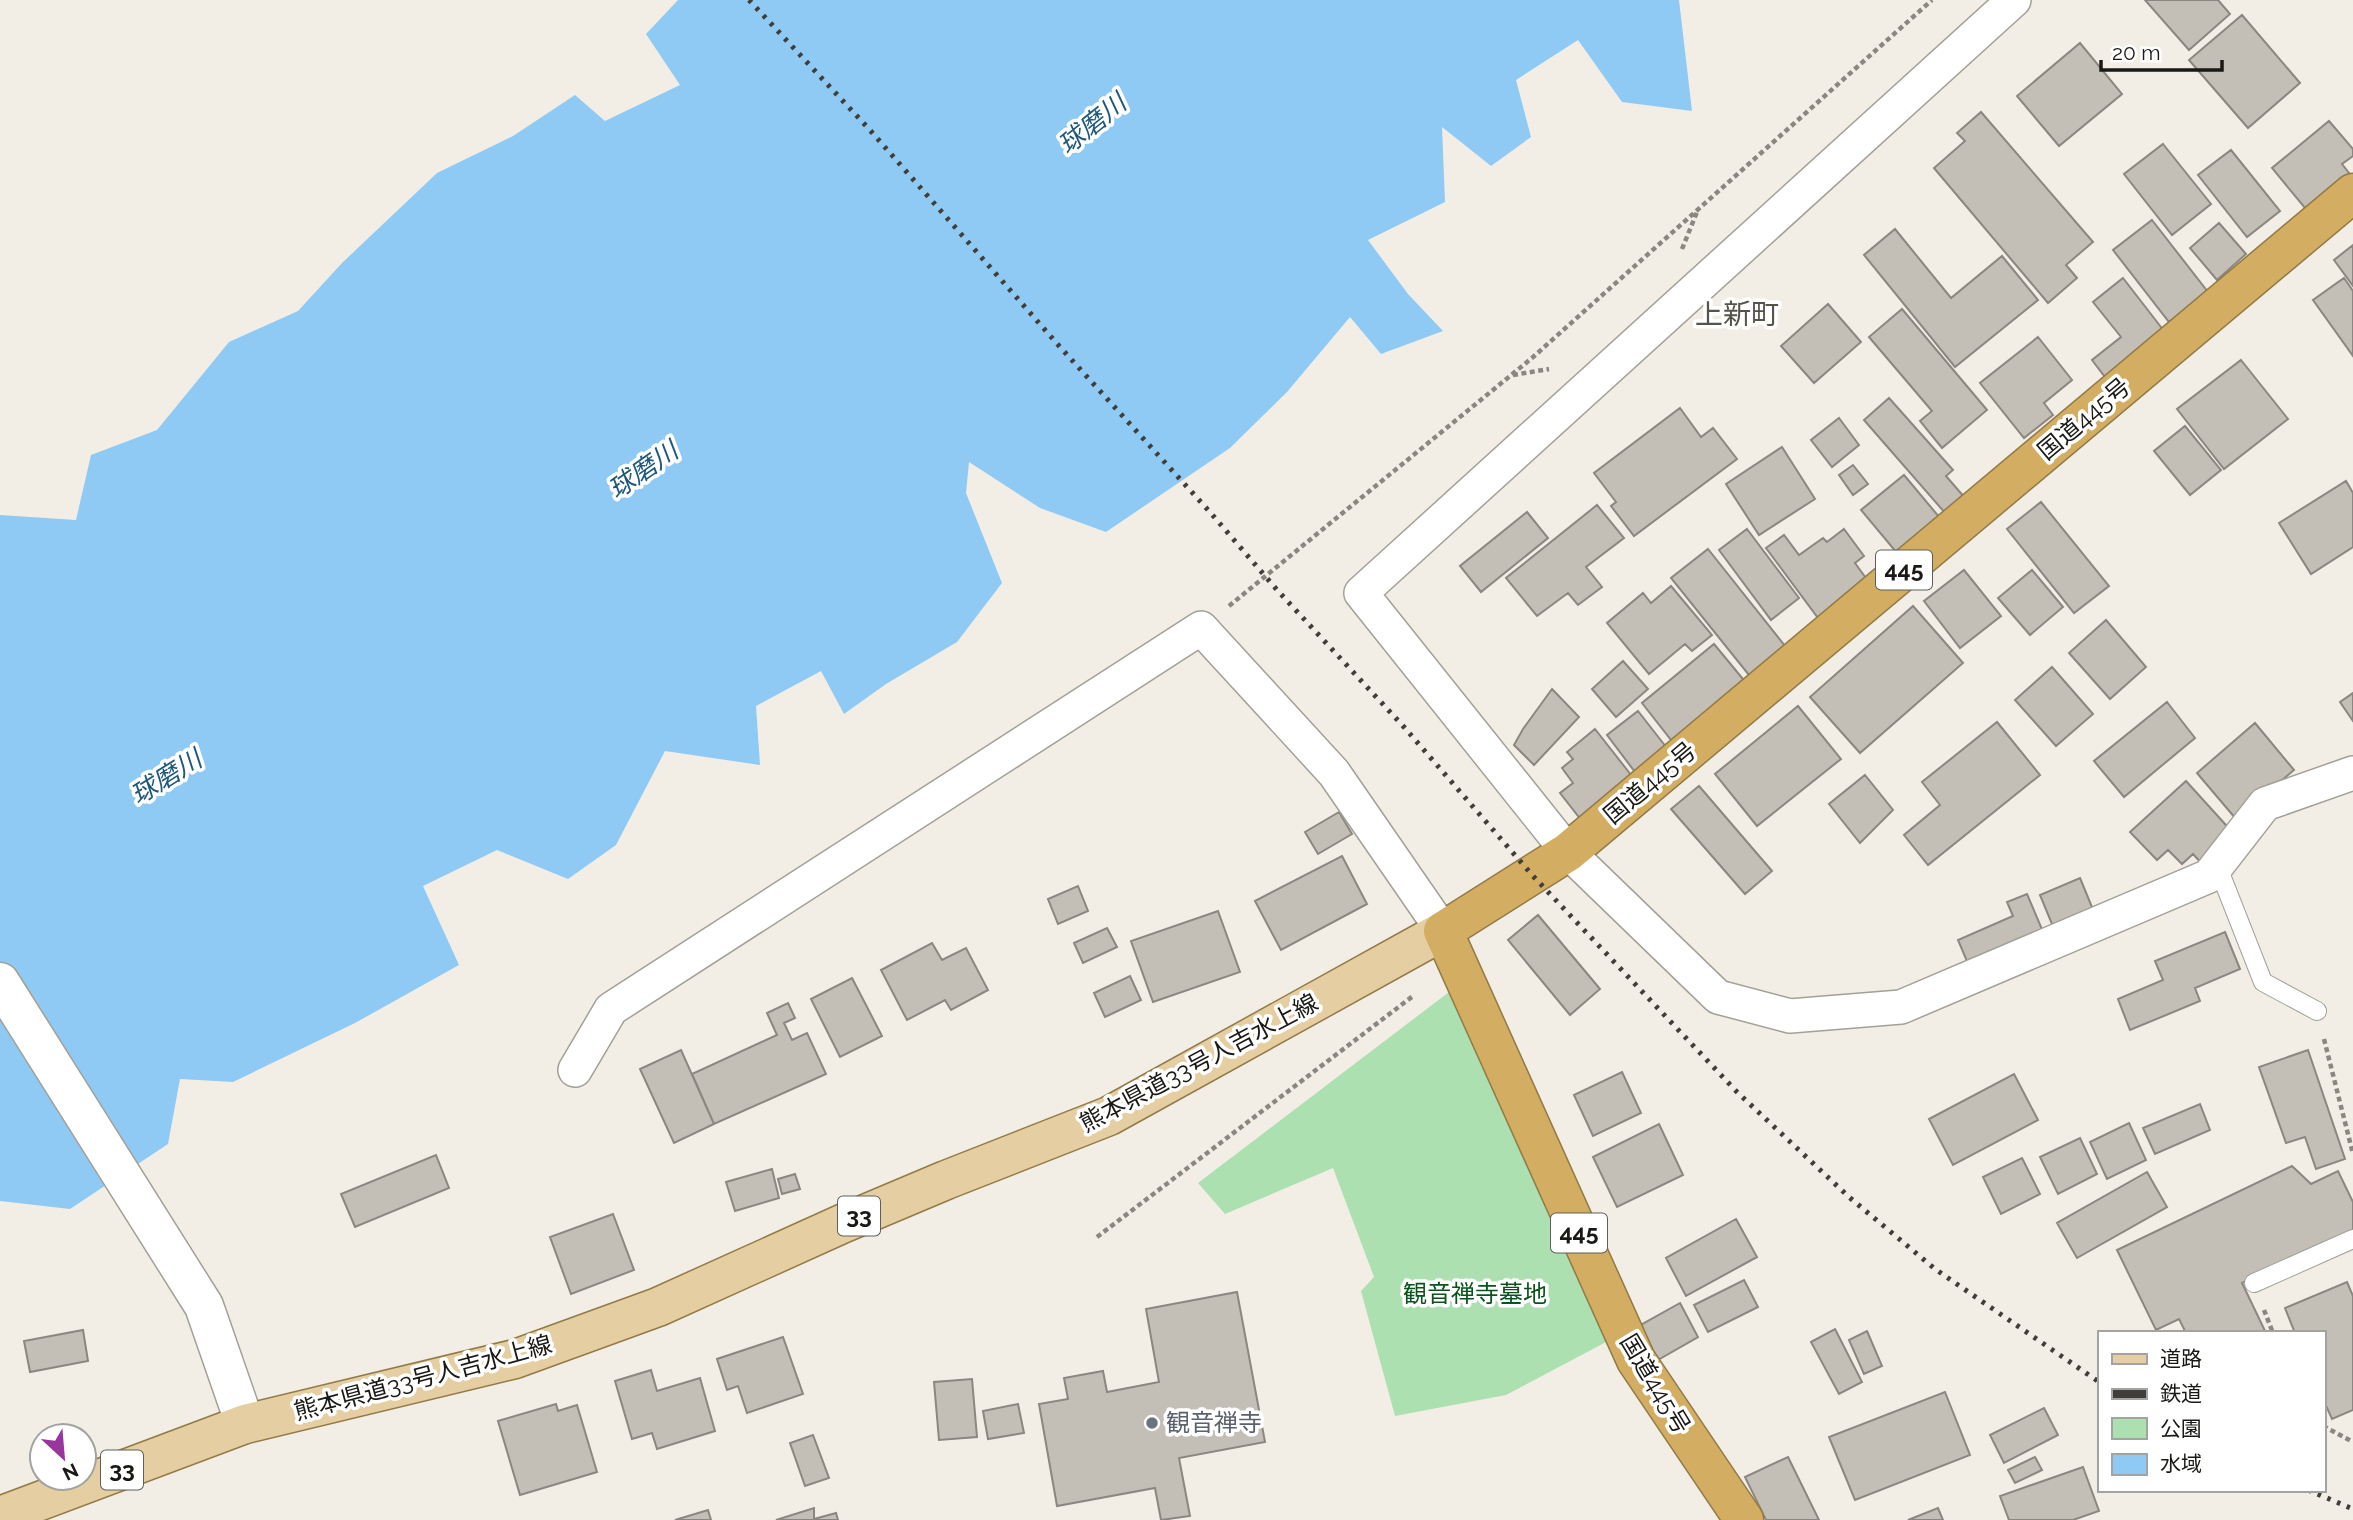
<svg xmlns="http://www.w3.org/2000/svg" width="2353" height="1520" viewBox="0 0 2353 1520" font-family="Raleway,'Noto Sans JP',sans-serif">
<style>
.green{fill:#ade0b0}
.water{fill:#8fcaf5}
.building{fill:#c3bfb7;stroke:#8b8780;stroke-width:2}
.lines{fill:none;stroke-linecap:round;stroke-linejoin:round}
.lane-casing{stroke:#a3a098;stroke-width:20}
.street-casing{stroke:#a3a098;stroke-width:36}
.secondary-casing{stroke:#a3a098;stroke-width:41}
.primary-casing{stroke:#927a47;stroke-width:41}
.highway-casing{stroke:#927a47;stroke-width:41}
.path{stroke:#8a8781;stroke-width:4.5;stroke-dasharray:5 3.5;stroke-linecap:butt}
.lane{stroke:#fff;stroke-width:18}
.street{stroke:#fff;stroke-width:33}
.secondary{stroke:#fff;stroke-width:38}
.primary{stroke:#e5cea1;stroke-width:38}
.highway{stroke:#d3ae62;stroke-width:38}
.rail{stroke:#403e3a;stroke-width:5;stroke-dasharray:3.5 7;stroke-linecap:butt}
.worship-dot{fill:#6b7280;stroke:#fff;stroke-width:2.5}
.labels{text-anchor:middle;stroke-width:7;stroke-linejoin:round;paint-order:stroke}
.shield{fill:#fff;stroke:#5f5e5c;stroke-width:2}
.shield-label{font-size:23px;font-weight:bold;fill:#1a1916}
.street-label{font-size:24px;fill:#1a1916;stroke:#fff}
.park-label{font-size:24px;fill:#0a531b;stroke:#fff}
.worship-label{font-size:24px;fill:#5b616d;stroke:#fff;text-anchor:start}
.water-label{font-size:26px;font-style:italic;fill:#20587c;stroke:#fff}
.quarter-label{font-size:28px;fill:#56534b;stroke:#fff}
</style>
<rect width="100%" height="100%" fill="#f2eee5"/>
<path class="green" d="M1449,992L1486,1057L1608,1341L1506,1395L1395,1416L1361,1291L1374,1277L1333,1168L1225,1214L1198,1183Z"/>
<path class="water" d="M678,0H1679L1692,111L1622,102L1578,40L1516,80L1531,137L1491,166L1442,127L1445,202L1368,240L1408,294L1443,331L1381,354L1350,317L1287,392L1230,448L1106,532L1040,508L969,462L966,493L1002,583L957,642L886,684L844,714L821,671L756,706L760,765L665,751L616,845L568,879L497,850L423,886L459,965L355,1023L233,1082L180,1079L168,1144L70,1209L0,1201V515L76,520L91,455L157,430L229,342L298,311L342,263L437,173L513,136L575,95L605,121L680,85L646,34Z"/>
<path class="building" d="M2145,0H2218L2230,14L2189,50Z
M2242,15L2300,83L2248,128L2189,60Z
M2080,43L2122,94L2059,146L2017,96Z
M1981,112L2093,242L2066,265L2077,278L2048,303L1934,168L1965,141L1957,133Z
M2329,121L2353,149V156L2342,164L2353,178L2310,214L2272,168Z
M2163,144L2211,204L2172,235L2124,174Z
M2231,150L2280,211L2247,237L2198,175Z
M2152,220L2208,292L2169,322L2113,250Z
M2219,223L2246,254L2217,280L2190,248Z
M1895,229L1951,298L2002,256L2038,300L1955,367L1864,255Z
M2353,245V286L2334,260Z
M2123,278L2164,331L2105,377L2092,360L2121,337L2093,302Z
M2344,278L2353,291V356L2313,300Z
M1828,304L1861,342L1814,383L1781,346Z
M1902,309L1987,410L1942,448L1920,421L1932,411L1869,337Z
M2038,337L2072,380L2044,403L2053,415L2024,438L1980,383Z
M2241,360L2288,419L2224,469L2177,409Z
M1889,398L1953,470L1946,476L1965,498L1946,514L1864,420Z
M1680,408L1701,437L1713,428L1737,459L1634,536L1611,506L1616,502L1594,473Z
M1839,418L1859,445L1832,467L1811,440Z
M2185,426L2221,470L2190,495L2154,451Z
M1782,447L1815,499L1759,535L1726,484Z
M1853,465L1868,484L1853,495L1839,475Z
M1904,475L1945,524L1902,559L1861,510Z
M2346,481L2353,493V547L2311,574L2279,523Z
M2041,502L2109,586L2074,613L2007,529Z
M1597,505L1624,538L1586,567L1602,587L1578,605L1568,593L1537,616L1506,578Z
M1527,512L1548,538L1481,592L1460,566Z
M1747,529L1799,598L1771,620L1719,550Z
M1844,529L1864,556L1855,563L1871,585L1821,622L1766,548L1784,535L1799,555L1823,538L1827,542Z
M1708,549L1789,651L1753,680L1671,578Z
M1964,570L2001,616L1960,648L1924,601Z
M2032,570L2063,607L2030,635L1998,598Z
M1671,586L1712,635L1692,651L1685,644L1649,674L1607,623L1643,593L1651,603Z
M1913,606L1963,663L1860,753L1810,697Z
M2106,620L2146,667L2110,699L2069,653Z
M1714,644L1747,684L1675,745L1642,703Z
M1623,661L1648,689L1616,717L1592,689Z
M2052,667L2093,714L2056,746L2015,700Z
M1552,689L1579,717L1534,765L1514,745L1523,729Z
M2353,693V721L2340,702Z
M2167,702L2195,738L2124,797L2094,761Z
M1798,706L1841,759L1757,826L1715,774Z
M1638,711L1670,752L1638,776L1607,735Z
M1997,722L2040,775L1928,865L1904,835L1940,805L1922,782Z
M2255,723L2294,770L2236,819L2197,773Z
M1595,729L1635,780L1582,821L1560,793L1573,783L1562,768L1573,759L1567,752Z
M1865,775L1893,810L1860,843L1829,804Z
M2186,781L2235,835L2203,865L2193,854L2182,864L2168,850L2157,860L2130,832Z
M1699,786L1772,871L1745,894L1671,809Z
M1339,812L1352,834L1318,854L1305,832Z
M1342,856L1367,904L1281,950L1255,901Z
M2080,878L2094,912L2054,929L2040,895Z
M1078,886L1088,911L1058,924L1048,899Z
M2027,894L2044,934L1969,966L1958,940L2013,916L2007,902Z
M1218,911L1240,972L1153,1002L1131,941Z
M1538,915L1600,989L1570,1015L1508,940Z
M1107,928L1117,947L1083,963L1074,943Z
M2225,932L2240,969L2195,988L2200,1001L2130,1030L2118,999L2163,980L2155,961Z
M932,943L942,960L966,948L988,990L951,1010L945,1000L907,1020L881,970Z
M1130,976L1141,1000L1105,1017L1094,993Z
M852,978L882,1036L840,1057L811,999Z
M788,1003L795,1018L784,1023L792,1040L807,1033L826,1074L714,1124L692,1074L777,1035L767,1013Z
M681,1050L714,1124L674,1143L640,1069Z
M2308,1050L2345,1159L2316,1169L2305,1137L2286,1143L2259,1067Z
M1622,1072L1641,1113L1593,1136L1574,1095Z
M2014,1074L2038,1120L1953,1165L1929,1119Z
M2200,1104L2210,1130L2155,1154L2143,1128Z
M2129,1123L2146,1160L2107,1179L2090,1142Z
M1659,1124L1683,1175L1617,1207L1593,1157Z
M2080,1138L2097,1174L2058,1194L2040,1157Z
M436,1155L449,1188L355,1227L341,1194Z
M2022,1158L2040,1194L2001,1214L1983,1177Z
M2292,1166L2311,1184L2338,1171L2353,1202V1230L2242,1283L2266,1333H2186L2179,1319L2156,1330L2117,1250Z
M772,1169L779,1198L735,1211L726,1182Z
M2147,1172L2167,1207L2077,1258L2057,1223Z
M795,1174L800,1189L782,1194L778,1179Z
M613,1214L634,1270L571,1294L550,1237Z
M1736,1219L1757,1257L1686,1296L1666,1258Z
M1744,1280L1758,1307L1708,1332L1694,1305Z
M2347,1282L2353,1296V1410L2332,1419L2323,1399V1333H2295L2285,1308Z
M1237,1292L1265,1442L1179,1458L1190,1516L1161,1520L1155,1488L1057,1506L1039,1404L1068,1399L1064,1378L1103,1371L1107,1392L1159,1382L1146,1309Z
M1680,1303L1698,1337L1658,1360L1639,1326Z
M1835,1329L1862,1382L1839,1394L1811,1342Z
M83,1330L88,1361L30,1372L24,1341Z
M1867,1331L1882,1366L1864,1374L1849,1340Z
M783,1337L803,1394L747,1413L738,1386L727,1390L717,1359Z
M651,1370L657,1391L700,1378L715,1431L657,1449L652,1433L632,1439L615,1381Z
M972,1379L977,1437L939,1440L934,1382Z
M1945,1392L1970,1455L1855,1500L1829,1437Z
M556,1404L558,1411L577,1405L597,1472L520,1495L498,1421Z
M1018,1404L1024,1433L988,1439L983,1411Z
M2044,1408L2058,1435L2004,1463L1990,1435Z
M813,1435L829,1478L805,1486L790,1443Z
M1788,1457L1819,1520H1766L1745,1477Z
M2035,1457L2042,1470L2015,1483L2008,1470Z
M2083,1467L2099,1511L2073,1520H2009L2000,1496Z
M814,1508V1519L836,1513L838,1520H776Z
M1938,1508L1943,1520H1908Z
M708,1510L711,1520H675Z"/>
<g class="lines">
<g class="lane-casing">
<path id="lane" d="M2217,865L2263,982L2317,1011
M2254,1283L2353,1239"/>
</g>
<g class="street-casing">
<path id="street" d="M2014,0L1361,593L1568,852L1718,997L1790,1016L1901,1007L2209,876L2265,804L2353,773
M575,1070L611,1009L1201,628L1334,773L1443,931"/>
</g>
<g class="secondary-casing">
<path id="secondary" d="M0,982L204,1306L245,1424"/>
</g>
<g class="primary-casing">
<path id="primary" d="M0,1516L245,1424L515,1359L658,1307L844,1223L946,1180L1109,1116L1443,931"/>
</g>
<g class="highway-casing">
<path id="highway" d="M1744,1520L1636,1360L1443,931L1568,852L2353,193"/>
</g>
<path class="path" d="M1682,249L1697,212
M1513,375L1549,369
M1229,606L1532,358L1932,0
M2324,1039L2353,1154
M1097,1237L1413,996
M2264,1310L2273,1333
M2323,1426L2353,1442"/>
<use href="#lane" class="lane"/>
<use href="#street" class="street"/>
<use href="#secondary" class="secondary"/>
<use href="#primary" class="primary"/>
<use href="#highway" class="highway"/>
<path class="rail" d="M749,0L869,129L1060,347L1209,511L1278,591L1404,727L1533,876L1737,1092L1849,1197L1935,1269L2099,1382
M2308,1490L2353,1509"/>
</g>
<circle class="worship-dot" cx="1152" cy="1423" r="7"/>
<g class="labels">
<g class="shield">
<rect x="1876" y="550.5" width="56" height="39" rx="5"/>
<rect x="838" y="1196.5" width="42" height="39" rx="5"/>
<rect x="1551" y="1213.5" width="56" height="39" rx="5"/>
<rect x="101" y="1450.5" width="42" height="39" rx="5"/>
</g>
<g class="shield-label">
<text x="1904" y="578">445</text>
<text x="859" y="1224">33</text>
<text x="1579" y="1241">445</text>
<text x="122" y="1478">33</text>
</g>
<g class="street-label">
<text transform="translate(2084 419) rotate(-40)" y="8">国道445号</text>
<text transform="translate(1650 783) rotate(-40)" y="8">国道445号</text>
<text transform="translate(1199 1063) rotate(-28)" y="8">熊本県道33号人吉水上線</text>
<text transform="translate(423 1378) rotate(-15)" y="8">熊本県道33号人吉水上線</text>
<text transform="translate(1655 1384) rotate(59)" y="8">国道445号</text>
</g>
<g class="park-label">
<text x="1475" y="1302">観音禅寺墓地</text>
</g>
<g class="worship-label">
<text x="1166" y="1431">観音禅寺</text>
</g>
<g class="water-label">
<text transform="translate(1092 124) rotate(-39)" y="9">球磨川</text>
<text transform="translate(643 470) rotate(-35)" y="9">球磨川</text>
<text transform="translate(166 777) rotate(-32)" y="9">球磨川</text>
</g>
<g class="quarter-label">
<text x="1737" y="324">上新町</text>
</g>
</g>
<rect x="2098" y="1331" width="228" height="161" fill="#ffffff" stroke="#a3a3a2" stroke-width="2"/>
<rect x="2112" y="1354" width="35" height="10" fill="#e5cea1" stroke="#a3a3a2" stroke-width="2"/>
<text x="2160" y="1366" font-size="21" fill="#1a1916">道路</text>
<rect x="2112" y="1389" width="35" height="10" fill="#403e3a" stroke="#a3a3a2" stroke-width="2"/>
<text x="2160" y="1401" font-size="21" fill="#1a1916">鉄道</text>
<rect x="2112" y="1418" width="35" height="21" fill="#ade0b0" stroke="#a3a3a2" stroke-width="2"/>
<text x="2160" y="1436" font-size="21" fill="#1a1916">公園</text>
<rect x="2112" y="1454" width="35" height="21" fill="#8fcaf5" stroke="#a3a3a2" stroke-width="2"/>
<text x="2160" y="1471" font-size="21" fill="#1a1916">水域</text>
<g transform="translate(63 1457) rotate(154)"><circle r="33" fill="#ffffff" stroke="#a3a3a2" stroke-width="2"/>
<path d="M0-5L12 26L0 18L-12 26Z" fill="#99369c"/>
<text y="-10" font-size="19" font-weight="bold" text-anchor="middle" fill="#1a1916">N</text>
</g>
<path d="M2101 60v10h121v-10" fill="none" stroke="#1a1916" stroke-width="3.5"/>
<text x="2112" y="60" font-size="21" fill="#1a1916" stroke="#ffffff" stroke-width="5" paint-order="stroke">20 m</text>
</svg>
